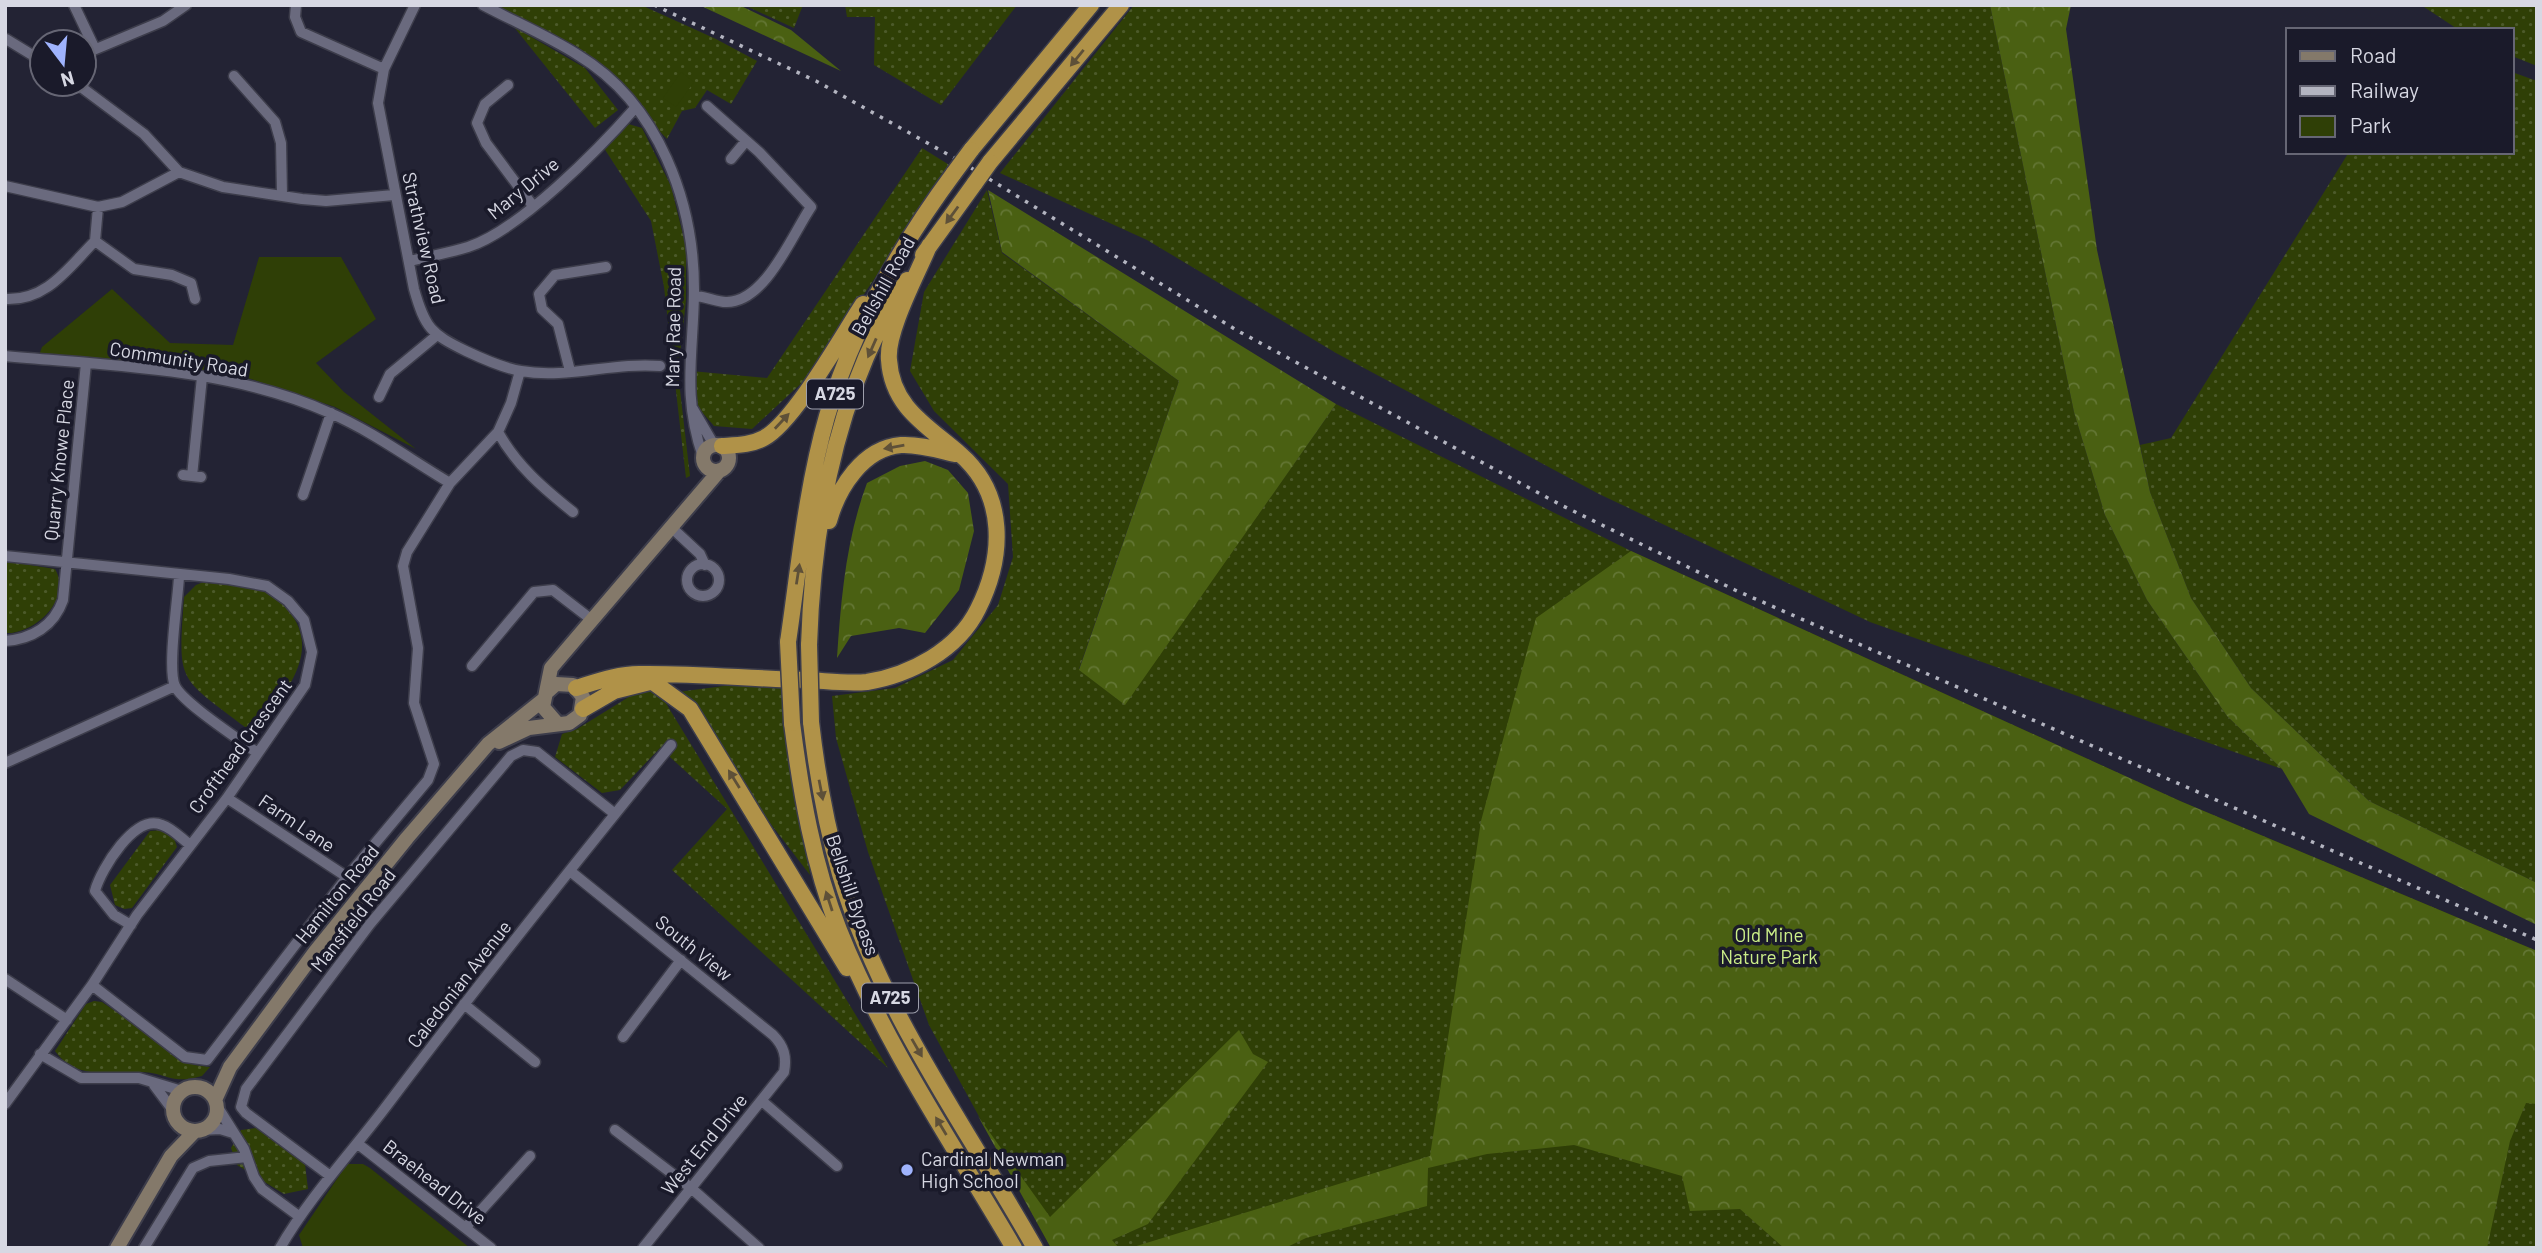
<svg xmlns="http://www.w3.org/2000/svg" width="2542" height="1253" viewBox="0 0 2542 1253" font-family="Barlow,sans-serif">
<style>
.grass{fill:url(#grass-dots)}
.forest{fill:url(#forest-crowns)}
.park{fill:#2f3f06}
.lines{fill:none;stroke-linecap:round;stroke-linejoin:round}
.minor-casing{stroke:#3d3d4b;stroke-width:13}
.secondary-casing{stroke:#3d3d4b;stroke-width:18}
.trunk-casing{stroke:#3d3d4b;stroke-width:19}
.minor{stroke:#6a6a7e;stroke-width:10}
.secondary{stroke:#84796a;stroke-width:14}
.trunk{stroke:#b09248;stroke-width:16}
.rail{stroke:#b3b4c0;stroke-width:3.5;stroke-dasharray:3.5 7;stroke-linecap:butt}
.trunk-bridge-casing{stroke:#3d3d4b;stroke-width:19;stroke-linecap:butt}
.trunk-bridge{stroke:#b09248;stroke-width:16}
.oneway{fill:#5e5038}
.poi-dot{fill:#9fb3fd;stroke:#1a1a2a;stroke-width:2.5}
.labels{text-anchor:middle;stroke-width:7;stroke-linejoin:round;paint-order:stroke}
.shield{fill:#1a1a2a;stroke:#9e9fac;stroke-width:2}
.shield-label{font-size:18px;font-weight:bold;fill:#d7d8e3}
.street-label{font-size:19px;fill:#d7d8e3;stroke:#1a1a2a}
.park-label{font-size:19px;fill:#ccef89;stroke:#1a1a2a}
.poi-label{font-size:19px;fill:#d7d8e3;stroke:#1a1a2a;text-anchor:start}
</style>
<defs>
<pattern id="grass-dots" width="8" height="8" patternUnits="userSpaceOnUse" patternTransform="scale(1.75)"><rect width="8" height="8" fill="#2f3f06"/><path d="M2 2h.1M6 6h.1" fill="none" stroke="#4c5a2a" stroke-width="1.8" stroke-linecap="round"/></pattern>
<pattern id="forest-crowns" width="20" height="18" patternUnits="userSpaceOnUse" patternTransform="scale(1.75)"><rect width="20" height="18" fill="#4a6012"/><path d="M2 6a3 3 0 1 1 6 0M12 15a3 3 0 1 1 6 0" fill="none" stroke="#637634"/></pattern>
</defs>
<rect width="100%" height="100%" fill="#232334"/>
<path class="grass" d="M496,5H641L716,39L757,61L731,104L707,90L695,108L682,111L667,139L578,47Z
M744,5H803L794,28Z
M845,5H1017L941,105L874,65L875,17H847Z
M1134,5H1990L2074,412L2105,515L2147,600L2227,716L2282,769L1870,622L1599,494L1336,353L1147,240L1000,173Z
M2421,5H2537V66L2512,56V30H2459Z
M514,27L585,68L618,110L595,128Z
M2512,72L2537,81V883L2369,801L2251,688L2191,598L2150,492L2140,445L2171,438L2349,152H2512Z
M625,123L642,128L671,186L686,247V300L678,373L690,476L686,478L664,287L651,221L602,145Z
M922,148L951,166L807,378L752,429L714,426L695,404L691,371L767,378Z
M987,190L1002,253L1179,381L1079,669L1124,704L1336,404L1631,551L2180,801L2537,951V1248H1051L929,1025L868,852L836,738L832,696L895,688L953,660L998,605L1013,557L1008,484L934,411L910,371L924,292Z
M5,561L55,569C73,599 34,635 5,633Z
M206,581C224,584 247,584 265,591C275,594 283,603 289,611C322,652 285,692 261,726L245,727C177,675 178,684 184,597L196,585Z
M785,678L810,875L670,693Z
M653,682L888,1068L672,870L727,809L660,748L620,790L602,793L555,757L562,734L577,729Z
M163,830L174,838L177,847L132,908L124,909L115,905L110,885L150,831Z
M94,1001L102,1002L194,1065L210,1067L202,1076C170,1085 168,1073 142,1072C111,1071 76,1081 55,1051L86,1004Z
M256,1128L305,1164L308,1189L284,1194L237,1165L231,1148L241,1130Z"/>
<path class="forest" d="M699,5H739L791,30L841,71Z
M1990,5H2071L2066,29L2097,250L2150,492L2191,598L2251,688L2369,801L2537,883V925L2309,814L2282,769L2227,716L2147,600L2105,515L2074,412Z
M988,190L1336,404L1125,705L1079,670L1179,381L1002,252Z
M925,461L948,470L968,493L974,531L959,590L925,633L899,628L851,636L837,658C841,599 846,539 867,483L900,466Z
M1631,551L2180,801L2537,951V1104L2526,1103L2510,1141L2487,1248H1784L1740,1209L1690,1211L1682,1176L1574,1145L1487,1154L1428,1168L1427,1206L1306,1238L1285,1248H1130L1430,1156L1481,821L1536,618Z
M1239,1030L1253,1054L1268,1062L1148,1224L1112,1240L1119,1248H1051L978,1116L1050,1217Z"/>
<path class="park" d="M681,72L694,82L676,107L663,98Z
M259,257H341L376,319L316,363L344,392L416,449L335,407L242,376L39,355L42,347L112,289L170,343L233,345Z
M347,1164H363L370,1168L470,1248H303L299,1235Z"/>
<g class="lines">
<g class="minor-casing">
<path id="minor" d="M74,5L94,47
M296,5L295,17L301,32L384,69
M415,5L384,69L378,103L414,289C425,328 431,334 466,351C483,359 503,368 521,371C567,379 614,362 660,366
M483,5C515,22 548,36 578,55C659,104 695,203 694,294C693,355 682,396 703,457
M6,39L42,61
M84,54L163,21L186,5
M234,76L275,122L281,143L282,195
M77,84L144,134L179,172
M508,85L485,104L477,123L486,143L533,206
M731,159L746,141
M179,172L223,187L302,199L326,201L394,195
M5,186L98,207L122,202L179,172
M95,241L134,269L172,275L191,283L195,299
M410,261C429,256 449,253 468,247C520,230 599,149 636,107
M694,296C705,296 716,302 726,302C765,303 792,235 811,207L759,152L707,106
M5,299C47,301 68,268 95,241L98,207
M5,356C113,366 230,368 330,413C372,431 411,460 450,483
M570,371L558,324L542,309L539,294L555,275L606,267
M379,397L390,374L436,336
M693,409L714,445
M498,432C517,466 543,488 573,512
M183,475L201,477
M192,476L202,377
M303,495L331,413
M672,528L700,554L705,565
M5,556L229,579L267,586L288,601L304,620L312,652L305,685L227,798L137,915L92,985L5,1104
M687 580a16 16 0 1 1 32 0a16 16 0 1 1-32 0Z
M179,577C178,598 167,669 175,686C183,703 239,739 256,752
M5,641C32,639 54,626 63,600L86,363
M472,666L534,592L553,590L592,620
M5,763L175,686
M227,798L347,877
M570,871L773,1035C784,1046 787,1057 784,1072L643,1248
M131,925L114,915L95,891C101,869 135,813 162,825C172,828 181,838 189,844
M5,979L67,1020
M92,985L185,1057L207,1060L347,877L428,780L434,764L414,703L418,648L403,566L407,552L450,483L498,432L511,403L520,371
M464,1004L535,1062
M623,1037L681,960
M40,1054L81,1078H139L182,1091
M154,1085L172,1109
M762,1101L837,1166
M217,1106L244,1149L254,1177L262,1189L300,1217
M200,1130L220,1129L233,1133
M615,1130L691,1188L759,1248
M358,1144L491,1248
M329,1175L246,1113L241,1107L246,1089L370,924L511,756L523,750L537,752L615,814
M466,1227L530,1156
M144,1248L193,1168L209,1161L247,1157
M280,1248C310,1196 352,1152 388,1104C480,982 575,863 671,745"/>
</g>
<g class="secondary-casing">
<path id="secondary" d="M703 458a13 13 0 1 1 26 0a13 13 0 1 1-26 0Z
M556,722L543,707L551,668L720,470
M499,742L529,728L569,723L580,715L583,697L573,685L556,684L546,693
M173 1109a22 22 0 1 1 44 0a22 22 0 1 1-44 0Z
M215,1100L230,1067L315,952L407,838L488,744L543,700
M117,1248L171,1156L195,1131"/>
</g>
<g class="trunk-casing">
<path id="trunk" d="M971,150L1091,5
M990,162L1121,5
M923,255L975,183
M722,446C736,445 751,445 764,438C794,422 842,336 863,304
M829,521C838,488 863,448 901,445C919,444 938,450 955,454
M788,642C799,567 806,489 827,416C853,328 900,246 954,173
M809,645C813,520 838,387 907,280
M653,682L690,709L847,968
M576,688C596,682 618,674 639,674C695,673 752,679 808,680C827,681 848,684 867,682C910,675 958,650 978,609C1004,557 1007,495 960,454C928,426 892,408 889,360C886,332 917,275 929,246
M583,709L614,691L654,681
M811,722C817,774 826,825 840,874C880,1010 966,1126 1035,1248
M792,723C801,793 813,864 839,930C884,1043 953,1144 1014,1248"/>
</g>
<use href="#minor" class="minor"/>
<use href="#secondary" class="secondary"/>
<use href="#trunk" class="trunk"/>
<path class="rail" d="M654,5L816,81L958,160L1238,331L1561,505L1735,590L2537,940"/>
<g class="trunk-bridge-casing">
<path id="trunk-bridge" d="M954,173L971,150
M975,183L990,162
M788,642L792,723
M809,645L811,722"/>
</g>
<use href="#trunk-bridge" class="trunk-bridge"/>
</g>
<defs><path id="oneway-solid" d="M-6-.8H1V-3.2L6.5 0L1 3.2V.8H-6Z" transform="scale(1.75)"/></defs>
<g class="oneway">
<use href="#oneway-solid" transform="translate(1077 58) rotate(129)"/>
<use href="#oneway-solid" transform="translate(952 215) rotate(126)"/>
<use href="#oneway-solid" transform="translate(872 348) rotate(114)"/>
<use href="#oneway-solid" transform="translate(782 421) rotate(-47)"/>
<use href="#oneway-solid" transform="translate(894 447) rotate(170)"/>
<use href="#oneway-solid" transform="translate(798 574) rotate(-81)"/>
<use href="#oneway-solid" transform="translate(734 779) rotate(-122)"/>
<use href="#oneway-solid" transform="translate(821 790) rotate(79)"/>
<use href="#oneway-solid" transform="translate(829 901) rotate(-108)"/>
<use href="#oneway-solid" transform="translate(917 1048) rotate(60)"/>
<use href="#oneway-solid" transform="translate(941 1126) rotate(-121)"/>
</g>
<circle class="poi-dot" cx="907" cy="1170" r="7"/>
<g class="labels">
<g class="shield">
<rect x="807" y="379.5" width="56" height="29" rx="5"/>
<rect x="862" y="983.5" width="56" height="29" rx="5"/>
</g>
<g class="shield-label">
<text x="835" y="400">A725</text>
<text x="890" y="1004">A725</text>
</g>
<g class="street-label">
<text transform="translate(523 188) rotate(-39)" y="7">Mary Drive</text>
<text transform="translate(424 238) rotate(77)" y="7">Strathview Road</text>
<text transform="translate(883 286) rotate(-61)" y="7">Bellshill Road</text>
<text transform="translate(673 327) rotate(-89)" y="7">Mary Rae Road</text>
<text transform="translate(179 359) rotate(9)" y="7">Community Road</text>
<text transform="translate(59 460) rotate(-84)" y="7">Quarry Knowe Place</text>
<text transform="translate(240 746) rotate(-54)" y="7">Crofthead Crescent</text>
<text transform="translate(297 823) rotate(34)" y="7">Farm Lane</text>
<text transform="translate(337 894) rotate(-51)" y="7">Hamilton Road</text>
<text transform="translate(853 895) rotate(71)" y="7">Bellshill Bypass</text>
<text transform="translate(353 920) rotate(-52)" y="7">Mansfield Road</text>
<text transform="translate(694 948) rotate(39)" y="7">South View</text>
<text transform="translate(459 984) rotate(-52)" y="7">Caledonian Avenue</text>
<text transform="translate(704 1144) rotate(-51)" y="7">West End Drive</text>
<text transform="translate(435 1182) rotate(38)" y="7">Braehead Drive</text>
</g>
<g class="park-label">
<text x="1769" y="942">Old Mine<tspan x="1769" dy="22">Nature Park</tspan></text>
</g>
<g class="poi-label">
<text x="921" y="1166">Cardinal Newman<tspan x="921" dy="22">High School</tspan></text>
</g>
</g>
<rect width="2542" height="1253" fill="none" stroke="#d7d8e3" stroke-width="14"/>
<rect x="2286" y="28" width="228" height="126" fill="#1a1a2a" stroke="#666674" stroke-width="2"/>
<rect x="2300" y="51" width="35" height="10" fill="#84796a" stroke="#666674" stroke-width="2"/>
<text x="2350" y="63" font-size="21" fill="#d7d8e3">Road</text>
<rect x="2300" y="86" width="35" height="10" fill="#b3b4c0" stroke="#666674" stroke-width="2"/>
<text x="2350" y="98" font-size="21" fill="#d7d8e3">Railway</text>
<rect x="2300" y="116" width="35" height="21" fill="#2f3f06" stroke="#666674" stroke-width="2"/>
<text x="2350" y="133" font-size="21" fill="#d7d8e3">Park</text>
<g transform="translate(63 63) rotate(164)"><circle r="33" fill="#1a1a2a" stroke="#666674" stroke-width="2"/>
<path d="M0-5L12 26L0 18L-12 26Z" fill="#9fb3fd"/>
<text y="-10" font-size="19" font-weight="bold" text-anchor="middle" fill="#d7d8e3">N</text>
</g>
</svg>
